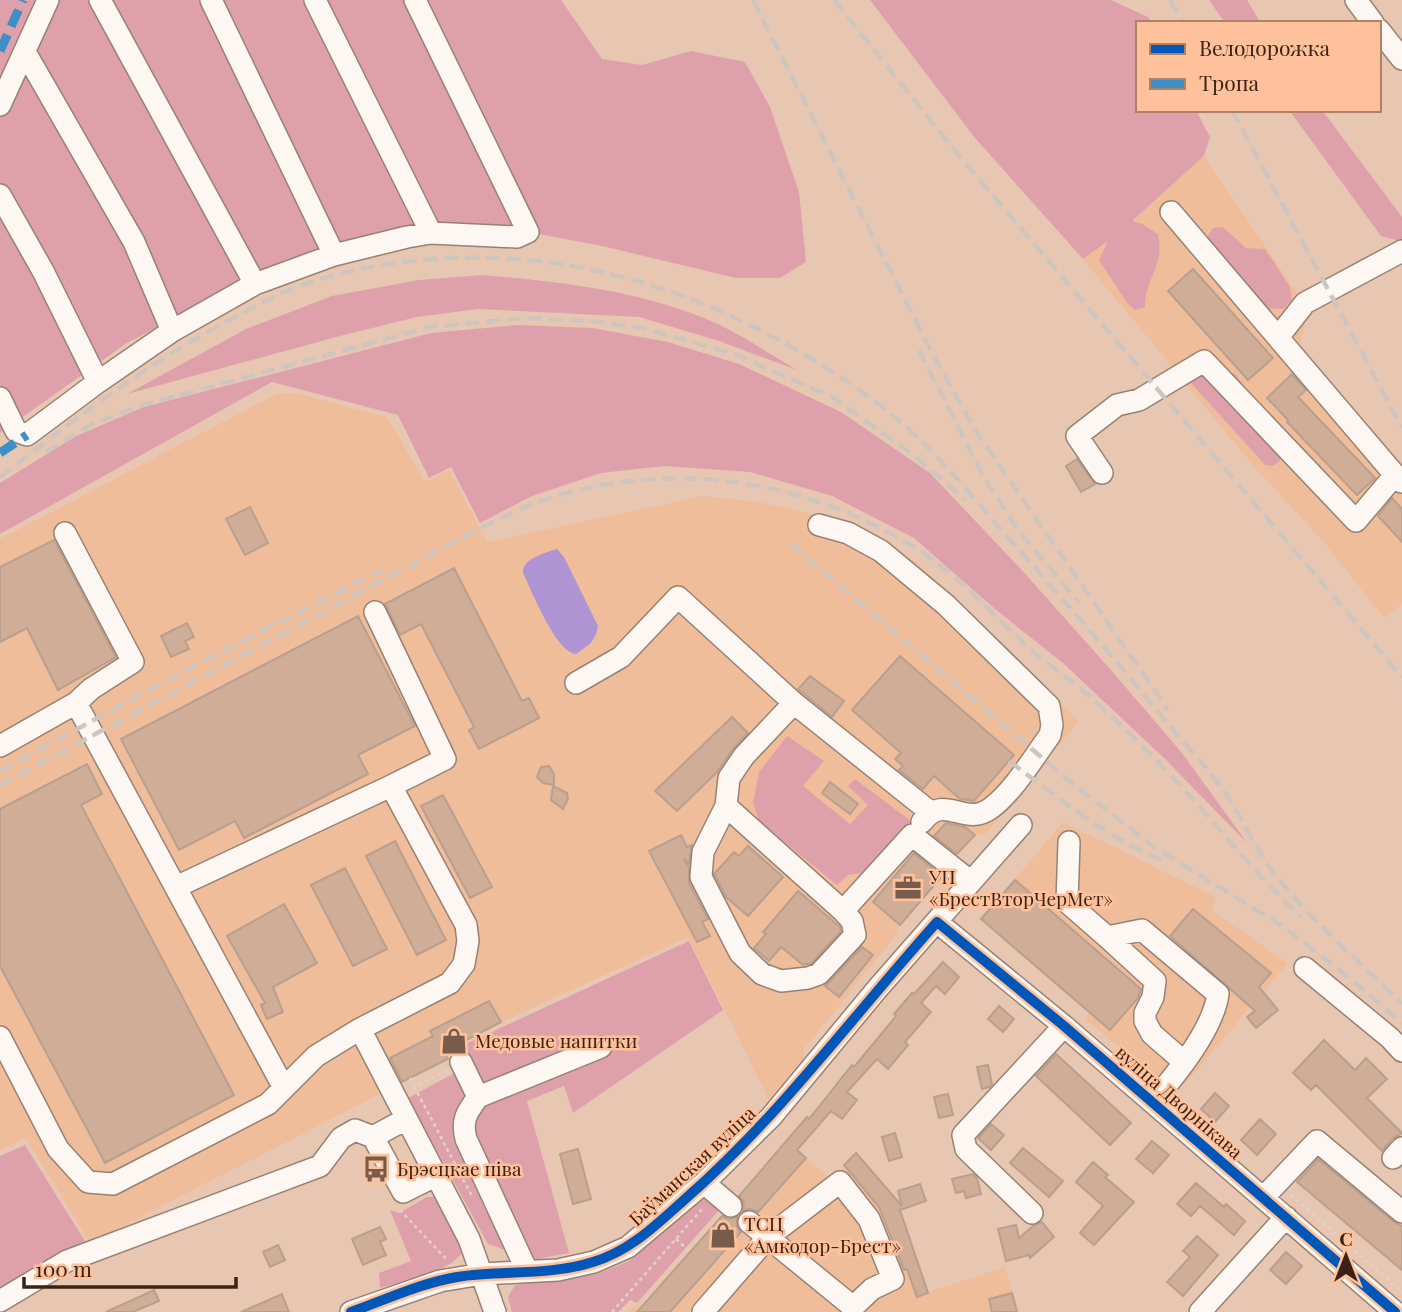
<svg xmlns="http://www.w3.org/2000/svg" width="1402" height="1312" viewBox="0 0 1402 1312" font-family="'Playfair Display',serif">
<style>
.built{fill:#f0bd9b}
.green{fill:#dea1ab}
.water{fill:#af94d3}
.building{fill:#cfad96;stroke:#b89f8e;stroke-width:2}
.lines{fill:none;stroke-linecap:round;stroke-linejoin:round}
.minor-casing{stroke:#998171;stroke-width:24}
.path{stroke:#ded3cc;stroke-width:2.5;stroke-dasharray:3.5 3.5;stroke-linecap:butt}
.minor{stroke:#fcf7f3;stroke-width:21}
.rail{stroke:#cfc5bf;stroke-width:4.5;stroke-dasharray:14 7;stroke-linecap:butt}
.quiet{stroke:#3e8ec8;stroke-width:9;stroke-dasharray:18 9;stroke-linecap:butt}
.cycleway-casing{stroke:#ffc19b;stroke-width:15}
.cycleway{stroke:#0057b8;stroke-width:10}
.labels{text-anchor:middle;stroke-width:5;stroke-linejoin:round;paint-order:stroke}
.poi-label{font-size:19px;fill:#3a2314;stroke:#ffc19b;text-anchor:start}
.street-label{font-size:19px;fill:#3a2314;stroke:#ffc19b}
</style>
<rect width="100%" height="100%" fill="#e8c7b2"/>
<path class="built" d="M1204,156L1308,309L1300,348L1402,463V604L1384,618L1322,540L1255,468L1083,259L1127,226Z
M278,393H295L387,417L425,482L449,470L487,542L703,496L759,502L835,519L883,540L919,565L1079,721L986,834L975,835L939,871L943,875L900,925L897,934L804,1049V1058L769,1100L688,937L501,1022L443,1052L448,1059L90,1243L26,1138L0,1150V539Z
M1063,822L1216,897L1212,911L1288,963L1180,1090L1171,1091L1086,1020L1089,1012L981,919Z
M787,1142L829,1177L836,1175L856,1153L896,1198L928,1292L1005,1267L1019,1312H628L635,1305L640,1308Z"/>
<path class="green" d="M0,0H561L602,59L642,65L691,51L745,62L770,107L799,192L806,262L780,278H736L602,246L523,231L408,230L285,260L127,343L0,433Z
M870,0H1111L1148,17L1151,23H1138V110H1196L1210,137L1204,156L1132,221L1142,224L1158,234C1165,265 1145,279 1145,307L1135,310L1127,303L1099,260L1108,241L1083,259L975,138Z
M1209,0H1247L1261,23H1225Z
M1289,110H1322L1402,217V242L1381,236Z
M1223,227L1246,248L1265,249L1290,287L1292,300L1283,309L1266,308L1208,241V236L1213,228Z
M483,275C562,282 645,291 718,324C745,337 771,355 797,370L719,341L639,317L478,309L417,317L340,336L127,394L246,329L332,296L419,280Z
M518,325L593,328L668,342L739,364L841,412L930,473L1019,567L1111,670L1182,753L1248,844L1165,759L1064,664L995,609L914,538L832,496L750,472L665,466L601,473L532,496L480,523L451,467L429,478L398,415L272,382L0,534V483L76,436L144,407L431,333Z
M1219,366L1236,375L1256,403L1280,447V461L1273,466L1265,465L1191,383L1192,377Z
M787,736L824,761L803,786L850,824L868,805L848,786L855,779L911,821L869,872L848,875L837,885L759,821L753,803L759,772Z
M689,941L723,1010L573,1113L564,1086L527,1101L569,1253L532,1260L457,1120L510,1245L505,1250L488,1244L408,1098L468,1066L459,1047Z
M25,1145L88,1246L0,1290V1156Z
M427,1197H435L443,1202L463,1251C450,1273 404,1281 380,1288L379,1273L411,1261L390,1210L399,1213Z
M705,1198L720,1209L637,1303L630,1300L618,1312H512L508,1297L515,1285L598,1274L629,1261Z"/>
<path class="water" d="M557,549L564,557L598,626C596,641 588,646 576,654C556,652 532,592 523,573C522,559 544,553 557,549Z"/>
<path class="building" d="M1193,269L1273,358L1248,380L1168,291Z
M1292,374L1306,390L1298,397L1375,478L1357,495L1287,422L1288,420L1267,398Z
M1077,459L1095,484L1081,492L1066,466Z
M1392,498L1402,509V542L1378,516Z
M250,507L268,543L245,555L226,519Z
M54,540L116,657L58,690L27,628L0,642V567Z
M454,568L522,701L529,698L539,718L479,749L469,730L474,727L421,624L400,635L385,604Z
M358,616L415,726L358,755L368,774L244,838L235,821L179,850L121,739Z
M187,623L194,637L185,641L189,649L171,657L161,636Z
M900,656L1014,755L974,801L960,799L934,776L923,789L899,770L903,766L895,759L901,753L852,710Z
M810,676L844,701L832,717L798,689Z
M732,717L748,733L733,749L717,772L677,811L655,791Z
M87,764L102,794L81,805L234,1095L105,1163L0,966V809Z
M549,766L554,774V785L543,783L537,777L541,767Z
M830,782L858,804L850,814L822,793Z
M553,786L567,793L568,799L563,809L551,800Z
M443,795L492,887L470,898L421,806Z
M946,823L965,827L975,835L957,854L934,836Z
M681,835L687,847L692,845L689,864L684,859L689,868V883L708,919L702,922L710,936L697,942L649,851Z
M395,841L446,940L417,955L366,856Z
M748,846L783,877L748,916L726,897L714,874L734,852L739,856Z
M914,853L942,876L900,925L873,902Z
M345,868L387,949L353,966L311,885Z
M1015,880L1141,989L1138,998L1110,1030L981,919Z
M798,891L840,927L841,931L812,963L803,965L781,947L769,961L754,948L766,934L763,932Z
M284,904L317,963L273,987L283,1012L267,1019L261,1005L265,1003L227,936Z
M1193,909L1271,973L1259,987L1278,1010L1256,1028L1247,1017L1255,1011L1170,936Z
M862,947L873,955L839,997L825,986Z
M943,962L959,977L945,994L936,986L921,1003L931,1012L905,1042L908,1045L888,1069L877,1059L847,1092L857,1100L842,1119L831,1111L797,1150L806,1158L758,1212L750,1209L743,1211L744,1202L739,1196L807,1117L809,1119L852,1065L854,1067L896,1016L894,1014L912,993L914,994Z
M489,1001L501,1022L443,1052L448,1059L402,1082L390,1058L433,1036L430,1031Z
M999,1006L1014,1019L1003,1032L988,1019Z
M1324,1040L1355,1070L1366,1058L1387,1079L1367,1098L1402,1133L1392,1139L1382,1151L1316,1085L1311,1090L1293,1073Z
M1056,1054L1131,1123L1110,1145L1036,1076Z
M988,1065L992,1084L989,1087L982,1089L977,1067Z
M1215,1093L1229,1106L1215,1122L1201,1109Z
M948,1094L953,1115L939,1118L934,1097Z
M1260,1119L1276,1134L1257,1155L1241,1140Z
M991,1124L1004,1135L991,1150L978,1138Z
M895,1133L902,1157L889,1161L882,1137Z
M1152,1141L1169,1155L1153,1173L1136,1159Z
M1023,1148L1063,1181L1049,1197L1010,1163Z
M578,1149L591,1199L573,1204L560,1154Z
M856,1153L902,1206L898,1191L920,1184L926,1201L900,1210L928,1293L917,1297L907,1269L904,1270L879,1207L844,1165Z
M1318,1159L1394,1222L1402,1226V1270L1297,1182Z
M1093,1162L1108,1175L1105,1177L1134,1202L1094,1245L1080,1233L1103,1206L1076,1182Z
M973,1174L977,1178L981,1194L966,1198L964,1191L956,1193L952,1179Z
M1196,1183L1224,1207L1226,1204L1245,1221L1234,1235L1200,1206L1191,1216L1177,1204Z
M722,1216L729,1219L737,1217V1226L741,1232L670,1312H637Z
M1042,1222L1054,1237L1030,1258L1029,1255L1006,1261L998,1229L1016,1225L1019,1238L1033,1226Z
M380,1227L386,1239L380,1242L386,1255L363,1265L352,1239Z
M1197,1236L1218,1255L1183,1296L1167,1282L1190,1257L1183,1251Z
M278,1245L285,1260L270,1267L263,1252Z
M1286,1252L1302,1266L1286,1284L1270,1270Z
M154,1290L159,1301L133,1312H106Z
M1012,1293L1017,1312H992L989,1299Z
M282,1294L289,1312H241Z"/>
<g class="lines">
<g class="minor-casing">
<path id="minor" d="M100,0L255,284L334,255
M211,0L334,255L407,237L431,233
M315,0L431,233L517,237L528,232L415,0
M1356,0L1373,23
M1379,30L1402,59
M25,52L134,242L172,331L255,284
M0,105L48,0
M0,195L43,271L98,382L172,331
M1171,212L1395,475
M1279,336L1305,303L1402,251
M0,398L16,431L27,435L98,382
M1102,473L1077,436L1117,405L1139,400L1204,361L1356,521L1395,475L1402,482
M819,525L848,533L881,551L946,605L1049,706L1052,725L1050,735C1034,757 1013,792 991,808C965,828 944,792 922,822
M375,612L445,759L391,786
M576,683L621,657L678,597L794,703
M76,703L284,1088
M0,746L76,703L91,689L133,662L65,533
M726,806L703,852L701,877L740,953L762,974L781,981L808,978L819,974L855,935L852,921L843,911
M929,811L794,703L744,756L729,778L726,806L843,911L912,835L971,882
M1069,842L1067,902L1107,937L1142,930L1218,994C1213,1030 1176,1075 1152,1102
M176,887L391,786L466,925L468,941L464,964L450,983L360,1029
M937,922L1064,1026L1395,1312
M1107,937L1155,981L1153,997L1145,1013V1021L1152,1034L1183,1061
M1305,968L1390,1038L1402,1051
M0,1037L58,1149L88,1182L113,1184L268,1104L316,1056L360,1029L469,1239L495,1312
M461,1062L478,1097C467,1112 461,1120 466,1139L527,1271
M478,1097L601,1047
M406,1119L373,1137L403,1192L435,1176
M1393,1158L1402,1148
M704,1183L731,1206
M1263,1198L1317,1141L1402,1212
M1032,1213L966,1149L963,1135L1064,1026
M0,1301L67,1261L320,1166L341,1138L355,1130L373,1137
M351,1312L440,1281L482,1274L558,1270L594,1262L628,1247L704,1183L771,1117L878,988L1021,825
M703,1312L768,1237L840,1182L869,1219L893,1279L872,1289L853,1307L749,1222
M1200,1312L1286,1217"/>
</g>
<path class="path" d="M447,1070L415,1088L473,1198
M410,1078L415,1088
M1291,1195L1402,1292
M400,1210L448,1261
M676,1239L690,1252
M612,1312L702,1209"/>
<use href="#minor" class="minor"/>
<path class="rail" d="M753,0L932,353L977,433L1168,710
M834,0L956,152L1402,677
M1170,0L1184,23
M1232,110L1402,428
M919,350L983,476L1018,530L1079,603
M46,452L90,425L143,405L430,327L526,318L591,321L643,328L737,355L832,397L912,454L966,500
M0,477C75,419 151,361 235,317C256,306 277,294 299,286C468,229 643,261 795,349C833,371 871,396 904,425C944,461 978,503 1013,543C1066,603 1119,663 1169,725C1188,748 1210,770 1226,794C1244,822 1256,851 1277,877C1314,923 1360,962 1402,1004
M791,544L1067,779L1154,847L1284,927L1351,979L1402,1023
M1009,761C1059,798 1103,835 1161,860
M0,771L171,678L384,569
M0,785L480,528C499,520 518,509 538,502C666,457 810,478 923,553C959,576 994,616 1026,645C1042,661 1062,673 1080,688C1105,710 1130,733 1153,757C1204,808 1248,867 1301,917"/>
<path class="quiet" d="M0,51L23,0
M0,453L27,435"/>
<g class="cycleway-casing">
<path id="cycleway" d="M351,1312C385,1300 421,1283 457,1277C502,1270 549,1276 593,1262C630,1251 656,1225 684,1200C779,1117 853,1016 937,922L1064,1026L1395,1312"/>
</g>
<use href="#cycleway" class="cycleway"/>
</g>
<defs>
<g id="office-bare" transform="scale(2.1)"><path d="M-6-3h4V-5.5h4V-3h4V5H-6ZM-1-4.5V-3h2v-1.5ZM-6 0V1H6V0Z" fill="#775c4b" stroke="#ffc19b" stroke-width="2.5" paint-order="stroke"/></g>
<g id="shop-bare" transform="scale(2.1)"><path d="M-5-2.5h2.3a2.7 3.5 0 0 1 5.4 0H5L5.5 6h-11ZM-1.5-2.5h3a1.5 2.3 0 0 0-3 0Z" fill="#775c4b" stroke="#ffc19b" stroke-width="2.5" paint-order="stroke"/></g>
<g id="bus-bare" transform="scale(2.1)"><path d="M-5-6H5V4H4V6H2V4H-2V6H-4V4H-5ZM-3.5-4V0h7V-4ZM-3.5 1.2v1.5H-2V1.2ZM2 1.2v1.5H3.5V1.2Z" fill="#775c4b" stroke="#ffc19b" stroke-width="2.5" paint-order="stroke"/></g>
</defs>
<g fill-rule="evenodd">
<use href="#office-bare" x="908" y="888"/>
<use href="#shop-bare" x="454" y="1041"/>
<use href="#bus-bare" x="376" y="1169"/>
<use href="#shop-bare" x="723" y="1235"/>
</g>
<g class="labels">
<g class="poi-label">
<text x="929" y="884">УП<tspan x="929" dy="22">«БрестВторЧерМет»</tspan></text>
<text x="475" y="1048">Медовые напитки</text>
<text x="397" y="1176">Брэсцкае піва</text>
<text x="744" y="1231">ТСЦ<tspan x="744" dy="22">«Амкодор-Брест»</tspan></text>
</g>
<g class="street-label">
<text transform="translate(1179 1102) rotate(41)" y="7">вуліца Дворнікава</text>
<text transform="translate(692 1166) rotate(-43)" y="7">Баўманская вуліца</text>
</g>
</g>
<rect x="1136" y="21" width="245" height="91" fill="#ffc19b" stroke="#b08265" stroke-width="2"/>
<rect x="1150" y="44" width="35" height="10" fill="#0057b8" stroke="#b08265" stroke-width="2"/>
<text x="1199" y="56" font-size="21" fill="#3a2314">Велодорожка</text>
<rect x="1150" y="79" width="35" height="10" fill="#3e8ec8" stroke="#b08265" stroke-width="2"/>
<text x="1199" y="91" font-size="21" fill="#3a2314">Тропа</text>
<g transform="translate(1346 1256)" stroke="#ffc19b" stroke-width="5" paint-order="stroke">
<path d="M0-5L12 26L0 18L-12 26Z" fill="#3a2314"/>
<text y="-10" font-size="19" font-weight="bold" text-anchor="middle" fill="#3a2314">С</text>
</g>
<path d="M24 1277v10h212v-10" fill="none" stroke="#3a2314" stroke-width="3.5"/>
<text x="35" y="1277" font-size="21" fill="#3a2314" stroke="#ffc19b" stroke-width="5" paint-order="stroke">100 m</text>
</svg>
